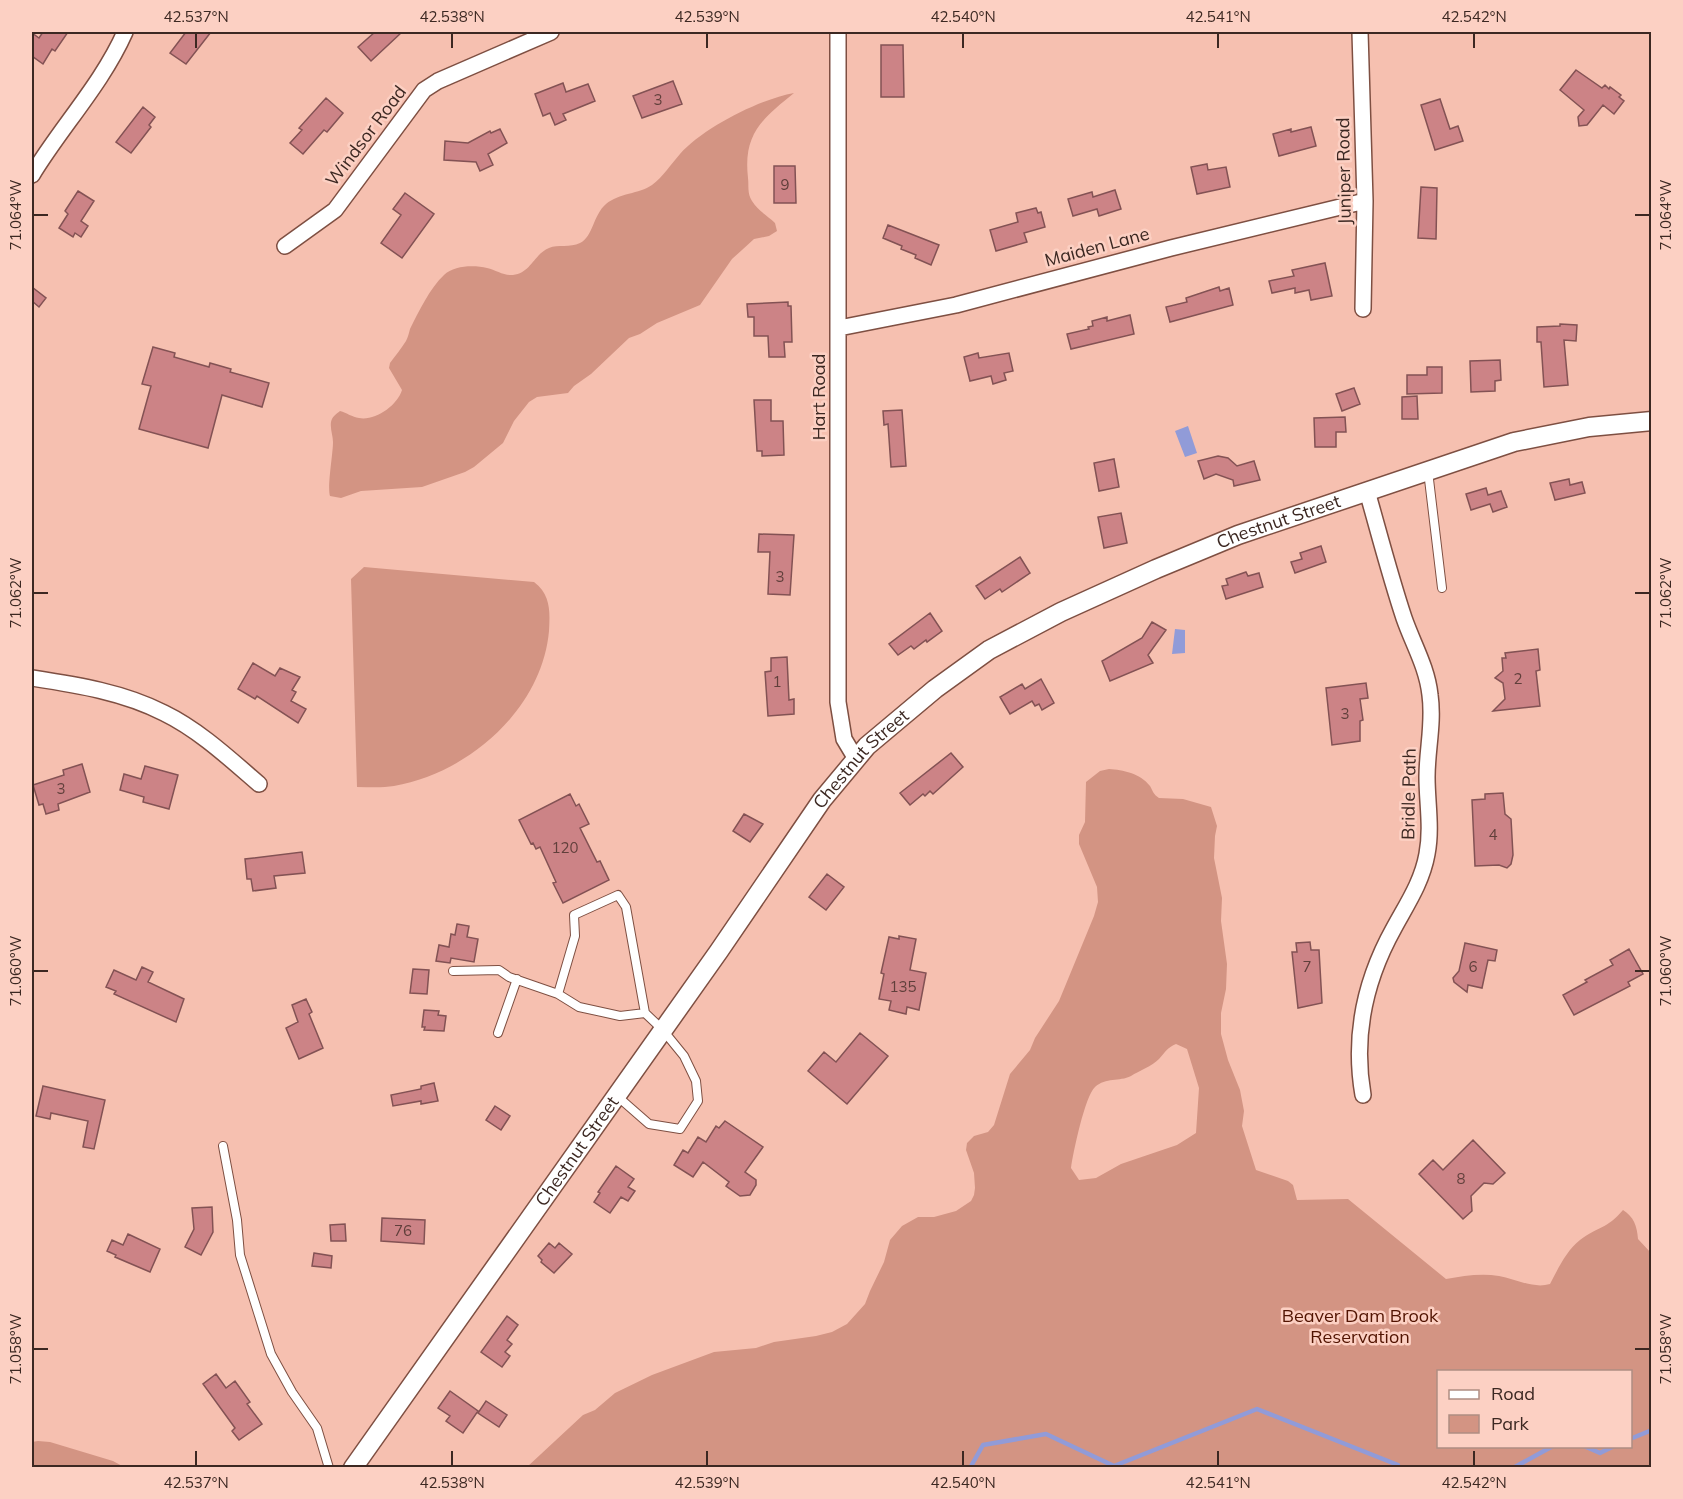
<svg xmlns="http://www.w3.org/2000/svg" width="1683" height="1499" viewBox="0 0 1683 1499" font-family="Mulish,sans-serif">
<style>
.green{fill:#d39483;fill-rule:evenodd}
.water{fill:#919bd8}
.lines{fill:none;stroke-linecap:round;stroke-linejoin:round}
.stream{stroke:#919bd8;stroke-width:4.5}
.building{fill:#cc8386;stroke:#835254;stroke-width:1.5}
.service-casing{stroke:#7e4f42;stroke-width:10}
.minor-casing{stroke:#7e4f42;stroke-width:18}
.tertiary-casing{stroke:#7e4f42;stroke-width:21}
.service{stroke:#fff;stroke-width:8}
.minor{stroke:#fff;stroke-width:15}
.tertiary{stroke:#fff;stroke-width:18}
.ticks{fill:none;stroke:#3c2822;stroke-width:2}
.labels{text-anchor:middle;stroke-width:5;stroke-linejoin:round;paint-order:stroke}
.number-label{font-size:15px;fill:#603f3b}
.street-label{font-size:18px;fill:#3c2822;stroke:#fcd0c3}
.park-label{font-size:18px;fill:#511301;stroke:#fcd0c3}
.neatline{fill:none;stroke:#3c2822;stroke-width:2}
.ticks-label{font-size:15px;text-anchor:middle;fill:#3c2822}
</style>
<rect width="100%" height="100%" fill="#f6c0b0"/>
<path class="green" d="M794,93C762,119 743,134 748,178C749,186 747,193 752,201C758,211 767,215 775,223L777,231L769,236L754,239L742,250L732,259L700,305L657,323L640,334L629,338L591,374L574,386L568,393L537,397L529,402L514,421L503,443L474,467L465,472L422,487L361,491L341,498L330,496C327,487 333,454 333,442C333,436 330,429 331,422C332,417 336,414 340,411C347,413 352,417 359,418C375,421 397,406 402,390L389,368L390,363C395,356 401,349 406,341C408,337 409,333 410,329C419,311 430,288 444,275C454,265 475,265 487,268C496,270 504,276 513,275C531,273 534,254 549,248C558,244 570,248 580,243C593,237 593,215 606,204C619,193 639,194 652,185C663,177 671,164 680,154C703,128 760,99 794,93Z
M364,567L534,582C551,595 550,612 549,631C542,709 469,773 394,786C382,788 369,787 357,787L351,579Z
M1109,769C1123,770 1140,773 1150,786C1153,791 1153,794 1159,798L1183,799L1211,807L1217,826L1215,836L1214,858L1222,898L1221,921L1227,964L1226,989L1221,1013V1034L1228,1060L1240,1090L1244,1111L1242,1126L1256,1170L1288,1181L1293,1185L1297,1200L1348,1199L1446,1279C1463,1276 1481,1273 1499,1276C1516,1279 1533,1289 1550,1284C1558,1269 1566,1251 1580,1240C1597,1227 1607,1229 1623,1210C1634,1217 1637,1226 1638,1239L1651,1253V1467H527L583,1415L595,1410L615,1393L652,1375L714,1352L756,1348L774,1342L816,1336L832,1332L847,1324L865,1304L870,1291L884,1262L890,1240L902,1226L918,1217H934L956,1211L971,1201L974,1195L975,1188L974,1173L966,1150L967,1143L974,1136L988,1132L994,1125L1010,1074L1030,1050L1035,1038L1059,1001L1094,916L1098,902L1097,887L1079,844V835L1085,822L1086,782L1100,771ZM1176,1044L1187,1049L1199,1088L1196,1133L1177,1145L1121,1164L1096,1178L1079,1180L1071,1168C1073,1153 1085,1096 1095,1087C1106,1077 1119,1082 1131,1076C1139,1071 1152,1066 1159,1059C1165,1052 1168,1047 1176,1044ZM1438,1372H1630V1446H1438Z
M38,1441L50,1442L113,1461L124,1467H32V1442Z"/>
<path class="water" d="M1188,426L1197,453L1185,457L1175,431Z
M1175,629L1185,630V653L1172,654Z"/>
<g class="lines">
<path class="stream" d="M1630,1439L1652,1430
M1584,1446L1600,1453L1614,1446
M970,1468L983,1445L1046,1434L1114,1466L1257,1409L1398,1465V1468
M1513,1468L1553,1446"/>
</g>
<path class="building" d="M43,32H68L55,51L52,49L43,64L32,56V33L39,38Z
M186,32H211L186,64L170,53Z
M375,32H402L371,61L358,47Z
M881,45H903L904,97H881Z
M1576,70L1602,88L1605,85L1609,89L1610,87L1621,95L1619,97L1624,101L1614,114L1603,105L1587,125L1579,126L1578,117L1584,110L1560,90Z
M673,81L682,104L642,118L633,96Z
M563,83L566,92L588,84L595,101L563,114L566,120L555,125L550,113L543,116L535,94Z
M326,98L343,113L327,132L324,130L303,154L290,143L302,130L299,128Z
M1440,99L1450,129L1458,126L1463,141L1435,150L1421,105Z
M143,107L155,117L149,125L151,127L131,153L116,142Z
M1311,127L1316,146L1279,156L1273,134L1291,129V132Z
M500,129L507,143L488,154L493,165L480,171L476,162L444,160L445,141L468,143L490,131L491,133Z
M1207,164L1208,170L1226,167L1230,187L1197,194L1191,167Z
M774,166H795L796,203H774Z
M1421,187L1437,188L1436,239L1418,238Z
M1115,190L1121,209L1099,216L1097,209L1073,216L1068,199L1092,192L1093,197Z
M78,191L94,201L81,221L88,226L81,237L75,233L73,237L59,228L68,214L65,211Z
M405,193L434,214L402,258L381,243L401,215L393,209Z
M1036,208L1038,213L1041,212L1045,227L1024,233L1027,242L996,251L990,230L1018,222L1016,213Z
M888,225L939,245L931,265L915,258L916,255L901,249L902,246L883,238Z
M1325,263L1332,296L1311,300L1309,290L1295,293V288L1272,293L1269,281L1294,276L1292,270Z
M32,287L46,298L39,307L32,301Z
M1219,287L1220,291L1229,288L1233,305L1170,322L1166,307L1187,302L1186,298Z
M788,302V306H791L792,342H784L785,357H769L768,336H754V317H748L747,304Z
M1130,315L1134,334L1071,349L1067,334L1089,329L1088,327L1093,326L1092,321L1107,317V321Z
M1560,324L1577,325L1576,341L1564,340L1568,385L1544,387L1541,342H1537V327L1560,326Z
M153,347L175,353L174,357L209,367L210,363L231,369L230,372L269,383L262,407L222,395L208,448L139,429L151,386L142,384Z
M978,353L979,358L1009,353L1013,371L1004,373L1006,380L993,384L991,376L970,381L964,357Z
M1500,360L1501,380L1495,381V391L1471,392L1470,361Z
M1427,367H1442V393L1407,394V375H1427Z
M1354,388L1360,404L1342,411L1336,394Z
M1417,396L1418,419H1402V397Z
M754,400H771V421H783L784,455L762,456V451H757Z
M902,410L906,466L891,467L888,424L884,425L883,411Z
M1345,417L1346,432H1336V447H1315L1314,418Z
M1218,456L1228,458L1237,466L1254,461L1260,480L1234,486L1233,480L1216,474L1204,479L1198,461Z
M1114,459L1119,487L1099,491L1094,463Z
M1569,479L1570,485L1582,482L1585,493L1555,500L1550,483Z
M1486,488L1488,495L1501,491L1507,507L1493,512L1490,504L1471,510L1466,494Z
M1121,513L1127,543L1104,548L1098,517Z
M759,534L794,535L790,595L768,594L770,552H758Z
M1321,546L1326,562L1295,573L1291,562L1302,559L1300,553Z
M1020,557L1030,573L1002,592L1000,589L985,599L976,586Z
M1246,572L1248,576L1259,573L1263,587L1226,599L1222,586L1228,585L1226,579Z
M930,613L942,631L927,642L926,640L914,649L911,646L898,655L889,644Z
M1152,622L1166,630L1148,655L1153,663L1110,681L1102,661L1142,638Z
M1538,649L1540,670L1536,671L1540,706L1493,711L1505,699L1503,683L1495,678L1503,671L1502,658H1506L1505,653Z
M787,657L789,700L794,699V714L768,716L765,672L771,671V658Z
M253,663L275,676L280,668L300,677L292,690L296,692L291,701L306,709L298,723L257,696L255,699L238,689Z
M1041,679L1054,703L1042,710L1039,704L1035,706L1032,701L1010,714L1000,697L1022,684L1025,689Z
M1366,683L1368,698L1360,699L1363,720L1360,721V741L1332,745L1326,688Z
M951,753L963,767L933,794L930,791L925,796L923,794L910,805L900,793Z
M82,764L90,792L58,804L59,810L46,814L43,804L39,805L33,785L64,775L63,770Z
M145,766L178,775L169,809L143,802L144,797L120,790L124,774L141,779Z
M1503,793L1505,814L1511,819L1513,855L1511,864L1507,868L1499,865L1475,866L1472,800L1485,799V794Z
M570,794L576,806L579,804L589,824L580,828L597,862L600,861L609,880L563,903L553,883L556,882L540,847L536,849L533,843L531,844L519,820Z
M744,814L763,824L750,842L733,831Z
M302,852L305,873L274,876L276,888L253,891L251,879H247L245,859Z
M827,874L844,887L826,910L809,897Z
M457,924L469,926L467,937L478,939L474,962L451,958L450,963L436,961L439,945L449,947L451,934L455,935Z
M899,936L916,939L910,970L926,973L919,1010L907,1007L906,1014L889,1010L891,1001L879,999L884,974L881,973L889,937L899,939Z
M1310,942L1311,950H1319L1322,1003L1298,1008L1292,952H1297L1296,943Z
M1465,943L1497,950L1495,961L1488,960L1482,988L1468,985L1467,992L1454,982L1453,978L1459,971Z
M1629,949L1643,974L1628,982L1630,986L1574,1015L1563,995L1587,982L1585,980L1613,965L1610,960Z
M142,967L153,972L148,982L184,999L176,1022L114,994L116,991L106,987L114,970L136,980Z
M413,969L429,970L427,994L410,993Z
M306,999L312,1012L309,1014L323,1048L299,1059L286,1028L298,1022L292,1005Z
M424,1010L439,1011L438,1015L446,1016L444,1031L424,1030L425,1027H422Z
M860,1033L888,1056L847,1104L808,1071L824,1052L836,1062Z
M434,1083L438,1101L421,1104V1101L393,1106L391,1095L421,1089V1086Z
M43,1086L105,1100L94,1149L83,1147L88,1121L51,1113L50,1119L36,1116Z
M495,1106L510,1116L501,1130L486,1120Z
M725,1121L763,1147L745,1172L756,1180V1185L750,1195L740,1196L726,1186L729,1182L703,1162L693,1177L674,1165L683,1150L688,1153L698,1137L706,1142L716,1126L719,1128Z
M1473,1140L1505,1173L1493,1184L1484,1183L1471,1196L1472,1211L1463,1219L1419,1174L1433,1160L1443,1170Z
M616,1166L634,1179L628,1187L635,1191L628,1201L621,1197L610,1213L594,1202L600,1193L598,1192Z
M212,1207L213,1232L201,1255L185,1247L194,1229L192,1208Z
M382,1218L425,1220L424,1244L381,1241Z
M345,1224L346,1241H331L330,1225Z
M128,1234L160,1249L150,1272L115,1257L116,1255L107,1251L112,1240L123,1245Z
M549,1243L555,1248L559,1243L572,1254L554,1273L541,1262L542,1260L538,1256Z
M314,1253L332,1256L331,1268L312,1266Z
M507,1316L518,1325L507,1340L512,1344L505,1352L510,1356L502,1367L481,1352Z
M216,1374L226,1388L235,1381L250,1402L247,1404L262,1424L239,1440L232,1431L235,1428L203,1384Z
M450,1391L478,1411L463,1433L446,1421L450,1416L438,1408Z
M486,1401L507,1415L499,1427L478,1413Z"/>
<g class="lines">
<g class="service-casing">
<path id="service" d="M1428,471L1442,588
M453,971L499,970L509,977L558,994
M498,1033L517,979
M617,1096L649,1124L680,1129L698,1101L696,1081L684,1056L662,1029L645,1013L626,907L618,895L574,915L575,936L558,994L579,1007L620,1016L645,1013
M223,1146L237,1220L240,1255L271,1354L292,1392L317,1428L329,1468"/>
</g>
<g class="minor-casing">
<path id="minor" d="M838,32V702L844,739L856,759
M1360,32L1365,201L1363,309
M32,175C61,127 102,84 125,32
M285,246L335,210L424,90L438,81L551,32
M839,328L956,305L1171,248L1365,201
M32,678C77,685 123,692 164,713C199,730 230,759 259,784
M1363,1095C1353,1037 1365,980 1394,928C1407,904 1422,882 1427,854C1432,828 1427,803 1427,777C1427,749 1434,723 1430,695C1427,667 1413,644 1404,618C1390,576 1379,533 1367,491"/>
</g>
<g class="tertiary-casing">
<g id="tertiary">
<path id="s1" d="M353,1468L719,951L822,800L867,746L935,689L989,650L1061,612L1156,569L1238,535L1514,442L1589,427L1652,421"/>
</g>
</g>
<use href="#service" class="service"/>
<use href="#minor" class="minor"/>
<use href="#tertiary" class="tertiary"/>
</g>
<path class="ticks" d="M196,33V48M452,33V48M707,33V48M963,33V48M1218,33V48M1474,33V48M33,215H48M1635,215H1650M33,593H48M1635,593H1650M33,971H48M1635,971H1650M33,1349H48M1635,1349H1650M196,1451V1466M452,1451V1466M707,1451V1466M963,1451V1466M1218,1451V1466M1474,1451V1466"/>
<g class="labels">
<g class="number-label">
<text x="658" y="105">3</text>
<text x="785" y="190">9</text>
<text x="780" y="582">3</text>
<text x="1518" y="684">2</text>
<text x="777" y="687">1</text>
<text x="1345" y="719">3</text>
<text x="61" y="794">3</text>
<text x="1493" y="840">4</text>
<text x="565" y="853">120</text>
<text x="1307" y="972">7</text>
<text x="1473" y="972">6</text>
<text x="903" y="992">135</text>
<text x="1461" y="1184">8</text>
<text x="403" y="1236">76</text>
</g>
<g class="street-label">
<text transform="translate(366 136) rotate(-53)" y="6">Windsor Road</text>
<text transform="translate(1344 171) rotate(-91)" y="6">Juniper Road</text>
<text transform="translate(1097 247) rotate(-15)" y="6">Maiden Lane</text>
<text transform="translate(819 397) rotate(-90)" y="6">Hart Road</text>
<text dy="6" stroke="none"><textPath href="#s1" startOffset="1359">Chestnut Street</textPath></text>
<text dy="6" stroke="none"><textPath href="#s1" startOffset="873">Chestnut Street</textPath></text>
<text transform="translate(1409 794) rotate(-89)" y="6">Bridle Path</text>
<text dy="6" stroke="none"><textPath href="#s1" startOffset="388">Chestnut Street</textPath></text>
</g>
<g class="park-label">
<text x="1360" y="1322">Beaver Dam Brook<tspan x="1360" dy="21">Reservation</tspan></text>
</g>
</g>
<rect width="1683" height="1499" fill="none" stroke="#fcd0c3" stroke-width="66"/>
<rect x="1437" y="1370" width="195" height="78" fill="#fcd0c3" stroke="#af8d83" stroke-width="1.5"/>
<rect x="1449" y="1390" width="30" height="9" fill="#ffffff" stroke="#af8d83" stroke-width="1.5"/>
<text x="1491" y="1400" font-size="18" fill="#3c2822">Road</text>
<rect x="1449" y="1415" width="30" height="18" fill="#d39483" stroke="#af8d83" stroke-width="1.5"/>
<text x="1491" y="1430" font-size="18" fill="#3c2822">Park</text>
<rect x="33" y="33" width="1617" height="1433" class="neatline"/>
<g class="ticks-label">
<text x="196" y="22">42.537°N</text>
<text x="452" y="22">42.538°N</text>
<text x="707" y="22">42.539°N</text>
<text x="963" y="22">42.540°N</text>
<text x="1218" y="22">42.541°N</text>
<text x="1474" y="22">42.542°N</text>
<text transform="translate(1666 215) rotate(-90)" y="5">71.064°W</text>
<text transform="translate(16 215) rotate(-90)" y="5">71.064°W</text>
<text transform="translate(1666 593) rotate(-90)" y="5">71.062°W</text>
<text transform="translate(16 593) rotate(-90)" y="5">71.062°W</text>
<text transform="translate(1666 971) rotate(-90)" y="5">71.060°W</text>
<text transform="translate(16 971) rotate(-90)" y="5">71.060°W</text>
<text transform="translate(1666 1349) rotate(-90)" y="5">71.058°W</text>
<text transform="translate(16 1349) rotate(-90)" y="5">71.058°W</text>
<text x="196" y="1488">42.537°N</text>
<text x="452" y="1488">42.538°N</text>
<text x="707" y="1488">42.539°N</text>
<text x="963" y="1488">42.540°N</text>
<text x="1218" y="1488">42.541°N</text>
<text x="1474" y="1488">42.542°N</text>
</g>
</svg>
